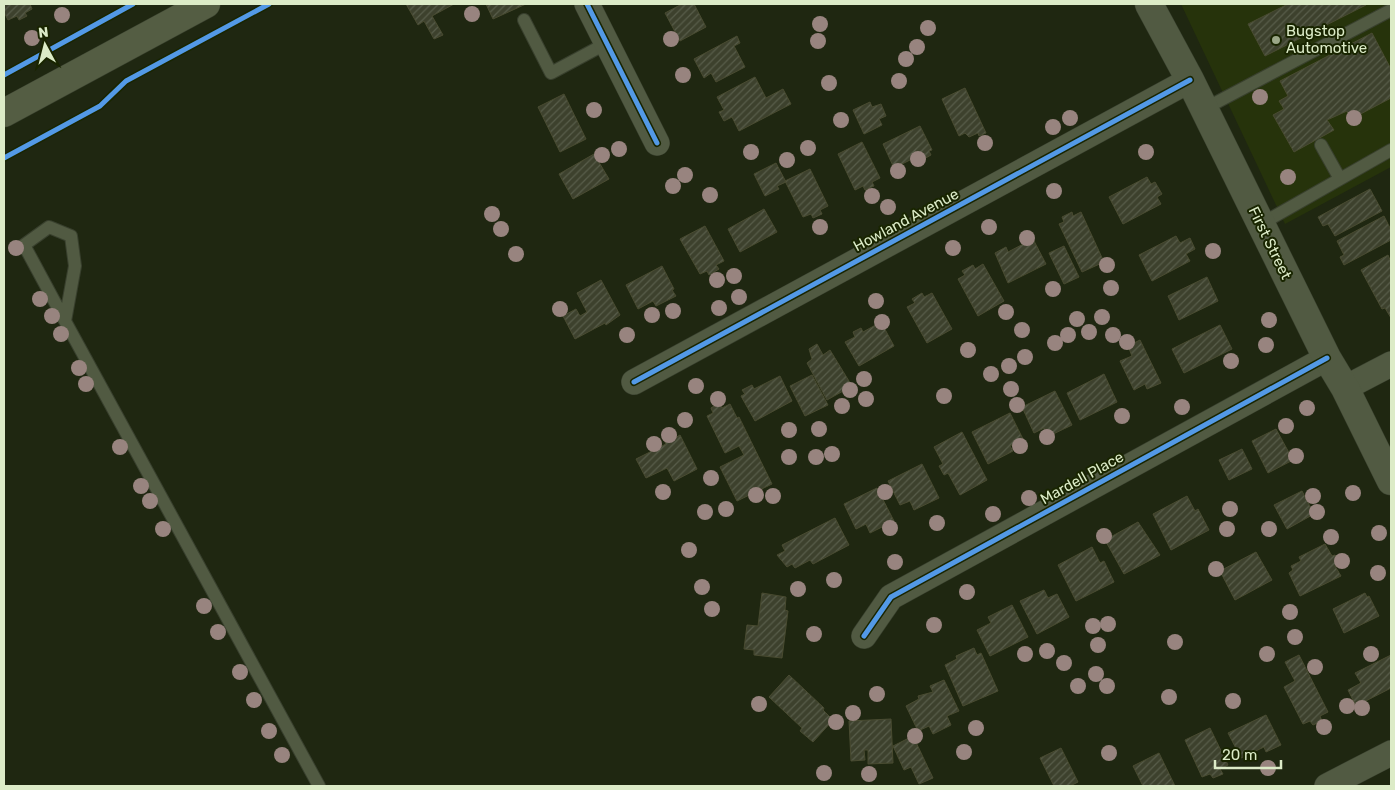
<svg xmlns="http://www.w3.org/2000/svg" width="1395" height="790" viewBox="0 0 1395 790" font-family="Rubik,sans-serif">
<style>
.built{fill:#26330b}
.building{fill:url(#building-hatch);stroke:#494b31}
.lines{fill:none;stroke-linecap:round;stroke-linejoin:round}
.service-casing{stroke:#39402e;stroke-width:14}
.minor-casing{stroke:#39402e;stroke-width:26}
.tertiary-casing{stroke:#39402e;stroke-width:29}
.secondary-casing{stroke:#39402e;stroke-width:29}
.service{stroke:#515a42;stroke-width:12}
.minor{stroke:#515a42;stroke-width:25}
.tertiary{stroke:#515a42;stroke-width:28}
.secondary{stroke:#545d43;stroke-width:28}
.cycleway-casing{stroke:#192500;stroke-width:8}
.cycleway{stroke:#5399e6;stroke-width:5}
.tree{fill:#98847f}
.poi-dot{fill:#9aa687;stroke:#192500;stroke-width:2}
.labels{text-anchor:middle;stroke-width:4;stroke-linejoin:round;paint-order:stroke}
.poi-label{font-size:15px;fill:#dcebc7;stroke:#192500;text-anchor:start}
.street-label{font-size:15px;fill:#dcebc7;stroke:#192500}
</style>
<defs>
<pattern id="building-hatch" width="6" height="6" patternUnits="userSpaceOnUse" patternTransform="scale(1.25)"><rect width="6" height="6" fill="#3d412d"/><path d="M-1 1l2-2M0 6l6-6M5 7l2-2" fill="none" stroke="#585d4a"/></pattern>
</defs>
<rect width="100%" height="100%" fill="#1f2711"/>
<path class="built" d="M1181,4H1391V167L1285,224Z"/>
<path class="building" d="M4,4H30L32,9L25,13L27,16L19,20L17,16L8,20L4,12Z
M406,4H454L432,16L443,35L434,39L424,21L418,25Z
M486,4H526L493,19Z
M682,4H694L706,27L680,41L665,13Z
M1288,4H1366V5L1265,56L1248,24Z
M1372,33L1391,69V98L1351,119L1347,111L1327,120L1334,130L1294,152L1273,115L1284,109L1279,101L1288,96L1280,81Z
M737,36L740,43L734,46L745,67L716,82L711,73L704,78L694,59Z
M755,77L766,98L783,89L791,104L739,131L732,117L724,121L719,112L724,110L717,97Z
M965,88L986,133L979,136L978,133L969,137L965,133L959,136L942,99Z
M564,94L586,139L560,152L538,107Z
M870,102L872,107L881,104L886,116L879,119L882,125L864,134L853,110Z
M920,126L932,150L929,151L931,155L922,160L920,155L894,168L883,144Z
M862,142L880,178L872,182L874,186L865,190L863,186L855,190L838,154Z
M594,154L609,179L573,199L559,174Z
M776,163L786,182L777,186L779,189L765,196L754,174Z
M810,169L828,206L820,210L822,214L813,218L811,214L803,217L785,181Z
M1147,177L1151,184L1155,182L1162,194L1157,197L1161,204L1123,224L1109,197Z
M1370,189L1382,211L1335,236L1328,224L1323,226L1318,217Z
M764,209L777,232L740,252L728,229Z
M1072,212L1073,216L1081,212L1104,262L1082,272L1059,224L1064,222L1062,217Z
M1384,216L1391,230V240L1344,265L1340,257L1344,255L1337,241Z
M705,226L724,261L716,265L719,269L709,275L707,271L700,274L680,239Z
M1176,236L1180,243L1190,238L1195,249L1186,254L1190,261L1152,281L1139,255Z
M1033,239L1046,264L1008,283L995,253L1006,247L1008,252Z
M1064,246L1079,277L1064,284L1049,253Z
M1388,255L1391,262V318L1385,308L1382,309L1361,270Z
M983,264L1004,301L978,316L958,279L965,275L962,271L973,265L975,269Z
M662,266L674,289L672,290L676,296L656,306L653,301L638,309L626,285Z
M1207,277L1218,301L1179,320L1168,296Z
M601,280L620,315L606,325L605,323L575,339L563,316L576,309L580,316L587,312L577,293Z
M922,293L924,297L932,293L952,329L927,343L907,307L915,303L912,299Z
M881,322L894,346L859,366L845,342L855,337L853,332L861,328L863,332Z
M1220,325L1232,349L1184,373L1172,349Z
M1140,340L1161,383L1147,389L1145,384L1134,390L1120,361L1132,356L1128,346Z
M817,344L823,355L830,350L852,386L827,400L807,363L812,359L809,349Z
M1104,374L1117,402L1080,420L1067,393Z
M812,375L828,405L805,416L790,386Z
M780,376L792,401L755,421L741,396L745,394L742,390L752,385L754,389Z
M1055,391L1072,425L1049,436L1044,428L1034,433L1022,407Z
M719,403L722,408L730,404L737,418L739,417L772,484L737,501L720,467L744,455L739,446L725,453L707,416L713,413L711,408Z
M1010,413L1023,439L1010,446L1013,451L988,464L972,432Z
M1276,429L1293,460L1268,473L1252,441Z
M962,432L987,480L960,495L948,473L944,475L939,466L943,464L934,447Z
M674,435L675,438L680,435L697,469L674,481L667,468L646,478L636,459L666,444L664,440Z
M1242,449L1252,469L1229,480L1219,460Z
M922,464L939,498L914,510L910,501L900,505L888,481Z
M877,488L894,521L870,533L866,524L856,529L844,504Z
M1302,491L1314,514L1287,529L1274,505Z
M1187,496L1195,511L1198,509L1209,530L1171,550L1153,514Z
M835,518L849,545L813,564L810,560L795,568L792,564L787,567L777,555L785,551L782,545Z
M1138,522L1160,555L1124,574L1105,540Z
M1325,544L1332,556L1335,555L1339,564L1335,566L1341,576L1300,596L1289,573L1293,570L1291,566L1301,561L1299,557Z
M1092,547L1100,563L1104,561L1114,582L1076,601L1058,565Z
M1256,552L1272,580L1235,600L1220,571Z
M1044,590L1048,598L1057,594L1069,617L1037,634L1020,601Z
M762,593L786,597L785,610L788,611L782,658L754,655V650L744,649L747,625L758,626Z
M1365,593L1367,597L1369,596L1379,616L1344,633L1333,609Z
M1012,605L1028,637L990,656L977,630L991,623L988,617Z
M974,648L977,655L981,653L998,691L963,706L945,665L957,659L956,656Z
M1299,655L1328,712L1320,716L1322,721L1313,725L1310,721L1303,724L1284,687L1295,681L1285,662Z
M1391,655V688L1356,706L1348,690L1361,683L1355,673Z
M789,675L824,708L823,710L833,720L813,742L800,731L802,728L769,697Z
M944,680L959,711L947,716L951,725L933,734L929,726L918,731L906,706L919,699L918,696L933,692L930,686Z
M1266,715L1281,745L1266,752L1264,747L1241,758L1228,733Z
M891,719L893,763L868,764V750H864L865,760L851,761L849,721Z
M1210,728L1228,765L1220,769L1223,774L1213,778L1210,774L1202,777L1185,740Z
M913,736L933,778L919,784L911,767L904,770L893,746Z
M1061,748L1078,782L1070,786H1054L1040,758Z
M1159,753L1175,786H1143L1133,766Z"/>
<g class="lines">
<g class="service-casing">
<path id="service" d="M524,20L551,73L607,43
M1204,109L1391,10
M1321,145L1340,179
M1261,224L1391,150
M65,321L75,266L71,236L49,227L24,245L65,321L319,786"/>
</g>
<g class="minor-casing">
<path id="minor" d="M587,4L657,143
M634,382L1190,80
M1345,388L1391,364
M864,636L891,597L1327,358
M1327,786L1391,753"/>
</g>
<g class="tertiary-casing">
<path id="tertiary" d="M1149,4L1190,80L1327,358L1345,388L1391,481"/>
</g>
<g class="secondary-casing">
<path id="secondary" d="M4,113L206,4"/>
</g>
<use href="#service" class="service"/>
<use href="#minor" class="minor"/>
<use href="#tertiary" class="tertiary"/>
<use href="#secondary" class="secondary"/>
<g class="cycleway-casing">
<path id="cycleway" d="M587,4L657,143
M4,75L133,4
M4,158L100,106L126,81L269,4
M634,382L1190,80
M864,636L891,597L1327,358"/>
</g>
<use href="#cycleway" class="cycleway"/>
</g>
<g class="tree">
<circle cx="472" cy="14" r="8"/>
<circle cx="62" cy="15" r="8"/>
<circle cx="820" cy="24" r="8"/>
<circle cx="928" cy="28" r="8"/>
<circle cx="32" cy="38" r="8"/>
<circle cx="671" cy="39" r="8"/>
<circle cx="818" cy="41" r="8"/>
<circle cx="917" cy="47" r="8"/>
<circle cx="906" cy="59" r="8"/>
<circle cx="683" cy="75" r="8"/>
<circle cx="899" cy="81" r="8"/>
<circle cx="829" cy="83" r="8"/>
<circle cx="1260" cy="97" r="8"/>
<circle cx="594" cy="110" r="8"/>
<circle cx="1070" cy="118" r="8"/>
<circle cx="1354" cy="118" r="8"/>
<circle cx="841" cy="120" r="8"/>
<circle cx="1053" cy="127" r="8"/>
<circle cx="985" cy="143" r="8"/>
<circle cx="808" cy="148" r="8"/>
<circle cx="619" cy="149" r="8"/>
<circle cx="751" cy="152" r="8"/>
<circle cx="1146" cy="152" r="8"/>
<circle cx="602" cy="155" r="8"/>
<circle cx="918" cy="159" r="8"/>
<circle cx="787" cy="160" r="8"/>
<circle cx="898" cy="171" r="8"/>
<circle cx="685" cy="175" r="8"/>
<circle cx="1288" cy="177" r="8"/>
<circle cx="673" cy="186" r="8"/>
<circle cx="1054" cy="191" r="8"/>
<circle cx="710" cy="195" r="8"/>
<circle cx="872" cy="196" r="8"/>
<circle cx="888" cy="207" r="8"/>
<circle cx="492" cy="214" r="8"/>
<circle cx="820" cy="227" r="8"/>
<circle cx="989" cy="227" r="8"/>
<circle cx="501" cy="229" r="8"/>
<circle cx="1027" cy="238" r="8"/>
<circle cx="16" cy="248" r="8"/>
<circle cx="953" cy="248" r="8"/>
<circle cx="1213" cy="251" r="8"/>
<circle cx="516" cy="254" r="8"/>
<circle cx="1107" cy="265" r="8"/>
<circle cx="734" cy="276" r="8"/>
<circle cx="717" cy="280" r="8"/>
<circle cx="1111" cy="288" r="8"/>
<circle cx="1053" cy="289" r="8"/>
<circle cx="739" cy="297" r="8"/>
<circle cx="40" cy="299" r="8"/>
<circle cx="876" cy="301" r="8"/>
<circle cx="719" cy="308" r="8"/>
<circle cx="560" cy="309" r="8"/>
<circle cx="673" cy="311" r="8"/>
<circle cx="1006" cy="312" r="8"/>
<circle cx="652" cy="315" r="8"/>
<circle cx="52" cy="316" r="8"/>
<circle cx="1102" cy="317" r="8"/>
<circle cx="1077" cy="319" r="8"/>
<circle cx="1269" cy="320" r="8"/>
<circle cx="882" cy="322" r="8"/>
<circle cx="1022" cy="330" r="8"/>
<circle cx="1089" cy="332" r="8"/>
<circle cx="61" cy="334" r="8"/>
<circle cx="627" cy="335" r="8"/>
<circle cx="1068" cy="335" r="8"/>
<circle cx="1113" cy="335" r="8"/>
<circle cx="1127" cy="342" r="8"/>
<circle cx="1055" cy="343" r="8"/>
<circle cx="1266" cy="345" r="8"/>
<circle cx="968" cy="350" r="8"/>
<circle cx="1025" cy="357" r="8"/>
<circle cx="1231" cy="361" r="8"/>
<circle cx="1009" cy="366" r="8"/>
<circle cx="79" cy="368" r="8"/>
<circle cx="991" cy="374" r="8"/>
<circle cx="864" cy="379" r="8"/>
<circle cx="86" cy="384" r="8"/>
<circle cx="696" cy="386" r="8"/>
<circle cx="1011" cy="389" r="8"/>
<circle cx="850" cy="390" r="8"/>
<circle cx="944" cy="396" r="8"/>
<circle cx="718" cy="399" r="8"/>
<circle cx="866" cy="399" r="8"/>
<circle cx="1017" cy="405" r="8"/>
<circle cx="842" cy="406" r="8"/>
<circle cx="1182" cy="407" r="8"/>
<circle cx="1307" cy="408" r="8"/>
<circle cx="1122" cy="416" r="8"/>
<circle cx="685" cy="420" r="8"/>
<circle cx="1286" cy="426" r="8"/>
<circle cx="819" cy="429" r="8"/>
<circle cx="789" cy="430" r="8"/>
<circle cx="669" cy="435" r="8"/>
<circle cx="1047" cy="437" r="8"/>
<circle cx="654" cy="444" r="8"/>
<circle cx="1020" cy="446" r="8"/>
<circle cx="120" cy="447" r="8"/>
<circle cx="832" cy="454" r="8"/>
<circle cx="1296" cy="456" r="8"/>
<circle cx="789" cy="457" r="8"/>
<circle cx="816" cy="457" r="8"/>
<circle cx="711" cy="478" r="8"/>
<circle cx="141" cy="486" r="8"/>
<circle cx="663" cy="492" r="8"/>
<circle cx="885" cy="492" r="8"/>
<circle cx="1353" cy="493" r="8"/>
<circle cx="756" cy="495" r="8"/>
<circle cx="773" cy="496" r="8"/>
<circle cx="1313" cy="496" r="8"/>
<circle cx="1029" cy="498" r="8"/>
<circle cx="150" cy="501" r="8"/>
<circle cx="726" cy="509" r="8"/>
<circle cx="1230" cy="509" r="8"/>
<circle cx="705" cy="512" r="8"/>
<circle cx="1317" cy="512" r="8"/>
<circle cx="993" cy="514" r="8"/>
<circle cx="937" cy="523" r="8"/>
<circle cx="890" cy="528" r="8"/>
<circle cx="163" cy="529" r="8"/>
<circle cx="1227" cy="529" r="8"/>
<circle cx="1269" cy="529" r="8"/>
<circle cx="1379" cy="533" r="8"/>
<circle cx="1104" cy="536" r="8"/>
<circle cx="1331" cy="537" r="8"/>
<circle cx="689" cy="550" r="8"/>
<circle cx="1342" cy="561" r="8"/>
<circle cx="895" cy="562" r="8"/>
<circle cx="1216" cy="569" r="8"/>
<circle cx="1378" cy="573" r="8"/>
<circle cx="834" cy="580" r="8"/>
<circle cx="702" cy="587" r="8"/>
<circle cx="798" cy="589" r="8"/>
<circle cx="967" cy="592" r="8"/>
<circle cx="204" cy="606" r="8"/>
<circle cx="712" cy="609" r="8"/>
<circle cx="1290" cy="612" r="8"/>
<circle cx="1108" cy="624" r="8"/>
<circle cx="934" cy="625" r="8"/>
<circle cx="1093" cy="626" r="8"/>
<circle cx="218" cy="632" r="8"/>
<circle cx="814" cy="634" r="8"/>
<circle cx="1295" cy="637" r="8"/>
<circle cx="1175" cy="642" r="8"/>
<circle cx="1098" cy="645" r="8"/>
<circle cx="1047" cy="651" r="8"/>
<circle cx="1025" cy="654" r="8"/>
<circle cx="1267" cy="654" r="8"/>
<circle cx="1371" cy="654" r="8"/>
<circle cx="1064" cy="663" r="8"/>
<circle cx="1315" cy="667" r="8"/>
<circle cx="240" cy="672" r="8"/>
<circle cx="1096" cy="674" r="8"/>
<circle cx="1078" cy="686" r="8"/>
<circle cx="1107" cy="686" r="8"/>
<circle cx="877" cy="694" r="8"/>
<circle cx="1169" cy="697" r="8"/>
<circle cx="254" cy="700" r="8"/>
<circle cx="1233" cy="701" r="8"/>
<circle cx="759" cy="704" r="8"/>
<circle cx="1347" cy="706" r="8"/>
<circle cx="1362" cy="708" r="8"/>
<circle cx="853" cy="713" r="8"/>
<circle cx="836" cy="722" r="8"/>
<circle cx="1324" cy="727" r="8"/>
<circle cx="976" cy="728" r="8"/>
<circle cx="269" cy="731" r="8"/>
<circle cx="915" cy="736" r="8"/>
<circle cx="964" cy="752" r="8"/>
<circle cx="1109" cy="753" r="8"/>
<circle cx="282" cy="755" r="8"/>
<circle cx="1268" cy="768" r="8"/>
<circle cx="824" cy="773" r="8"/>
<circle cx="869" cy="774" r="8"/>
</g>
<circle class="poi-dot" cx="1276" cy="40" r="5"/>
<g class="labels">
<g class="poi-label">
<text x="1286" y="36">Bugstop<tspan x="1286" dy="17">Automotive</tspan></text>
</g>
<g class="street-label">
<text transform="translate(906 220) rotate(-28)" y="5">Howland Avenue</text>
<text transform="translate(1270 243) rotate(64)" y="5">First Street</text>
<text transform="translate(1082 478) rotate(-29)" y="5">Mardell Place</text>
</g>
</g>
<rect width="1395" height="790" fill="none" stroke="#dcebc7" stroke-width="10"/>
<g transform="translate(45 45) rotate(353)" stroke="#192500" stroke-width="4" paint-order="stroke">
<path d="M0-4L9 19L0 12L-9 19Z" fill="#dcebc7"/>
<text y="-8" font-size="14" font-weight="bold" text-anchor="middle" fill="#dcebc7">N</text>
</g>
<path d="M1215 760v8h66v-8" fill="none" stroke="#dcebc7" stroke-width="2.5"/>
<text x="1222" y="760" font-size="15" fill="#dcebc7" stroke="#192500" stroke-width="4" paint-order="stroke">20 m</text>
</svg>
